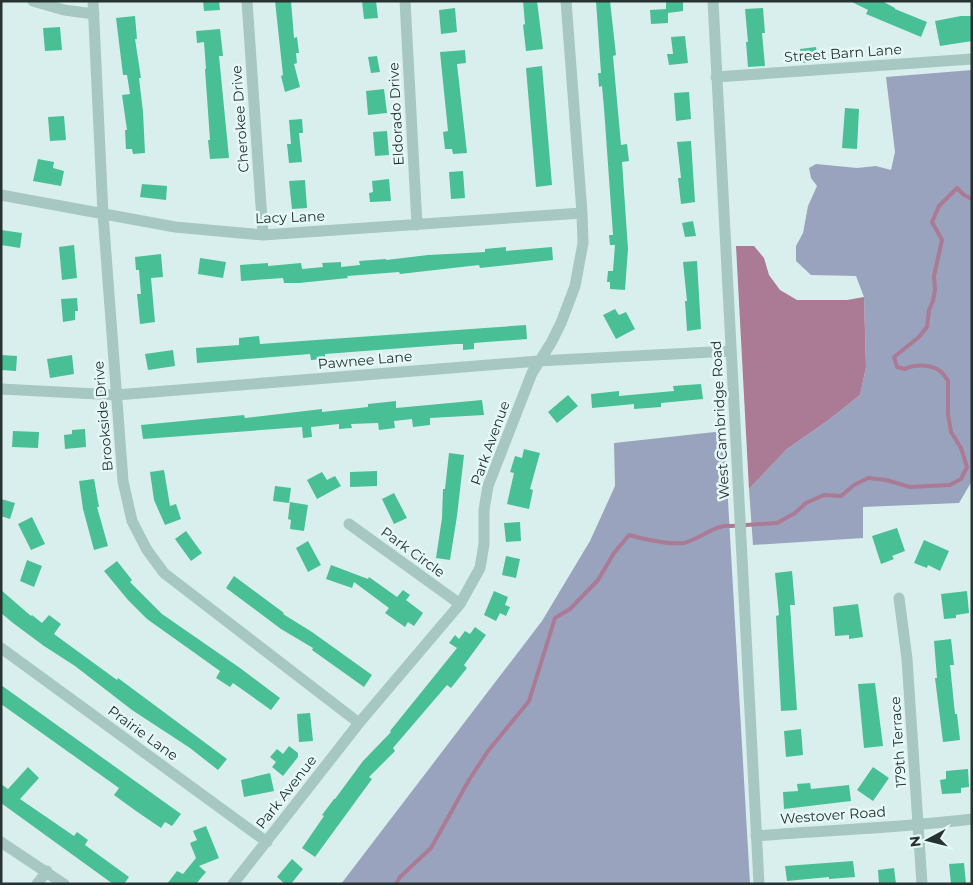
<svg xmlns="http://www.w3.org/2000/svg" width="973" height="885" viewBox="0 0 973 885" font-family="Montserrat,sans-serif">
<style>
.green{fill:#9aa3bd}
.water{fill:#ab7a95}
.lines{fill:none;stroke-linecap:round;stroke-linejoin:round}
.stream{stroke:#ab7a95;stroke-width:4}
.building{fill:#48bf95}
.minor{stroke:#a6c7c2;stroke-width:11}
.labels{text-anchor:middle;stroke-width:5;stroke-linejoin:round;paint-order:stroke}
.street-label{font-size:14px;fill:#263330;stroke:#e5f8f7}
</style>
<rect width="100%" height="100%" fill="#d9efee"/>
<path class="green" d="M972,70V481L959,503L863,507V538L753,545L749,489L787,449L830,419L860,395L866,367L865,330L864,297L856,276L811,275L796,261V246L803,233L808,206L817,186L811,178L809,168L816,164L857,168L876,166L891,170L895,152L886,77Z
M724,431L750,884H341L542,621L590,541L615,486L614,443Z"/>
<path class="water" d="M736,246H754L764,258L769,275L780,290L797,300H847L864,297L866,367L860,395L830,419L787,449L749,489Z"/>
<g class="lines">
<path class="stream" d="M396,884L400,877L431,848L469,780L488,751L529,701L555,618L570,609L598,580L614,553L629,535C644,539 668,545 684,543C699,540 717,523 731,526L777,523L795,513L806,503L824,495L841,496L854,485L868,478L886,480L910,487L950,485L961,479L967,467L961,448L951,432L948,414V381C946,378 943,373 940,371C931,364 915,364 905,369L897,367L894,357L919,337L927,327L929,310L933,301L935,290L934,276L942,240L932,222L939,206L957,188L964,195L972,199"/>
</g>
<path class="building" d="M203,1H219L220,10L204,11Z
M275,1H291L294,38L297,37L299,53H296L297,63L294,64L300,87L285,92L281,76L283,75Z
M362,1H376L378,18L364,19Z
M523,1H537L543,49L526,51L523,25L525,24Z
M596,1H610L616,55L613,56L621,145L627,144L629,161L622,162L628,249L625,290L610,289V282H607L608,271H613L615,245H610L609,235H613L604,108L602,86L599,87L598,73H601Z
M666,1H683V11L668,13V23L651,24L650,10L666,9Z
M850,1H882L895,8V9L927,22L921,37L866,14L868,10Z
M455,8L457,32L441,34L439,10Z
M763,8L765,33H762L765,66L748,67L746,42H748L745,9Z
M135,16L137,39H135L141,78H139L143,112L145,153L133,154L132,149H126L125,130H127L122,95L130,94L127,75H123L116,18Z
M961,16H972V41L940,46L935,21Z
M60,27L62,50L45,51L43,28Z
M220,29L223,56H219L229,158L210,159L208,140H210L205,69H206L204,42L197,43L196,31Z
M685,36L688,63L669,65L667,54H673L671,37Z
M816,47L818,61L802,63L800,49Z
M465,50L466,63L457,64L467,153L453,154L452,149H445L443,132L448,131L440,52Z
M377,56L380,72L371,73L368,57Z
M542,66L552,185L536,187L526,68Z
M384,89L387,113L368,115L366,91Z
M689,92L691,119L676,121L674,93Z
M845,108L859,109L857,149L842,148Z
M64,116L66,140L50,141L48,117Z
M302,119L303,133H299L302,162L289,163L287,144H291L289,120Z
M387,131L389,155L375,156L373,132Z
M691,141L695,202L681,204L678,178H681L677,142Z
M38,159L54,162L53,168L64,171L61,186L33,181Z
M463,171L465,198L451,199L449,172Z
M389,179L391,201L370,202L369,193L373,192L372,181Z
M305,180L307,208L292,209L289,181Z
M142,184L167,186L166,200L140,197Z
M693,221L696,236L685,237L682,223Z
M1,230L22,233L20,248L1,245Z
M74,245L77,278L62,280L59,247Z
M506,247V251L552,247L553,260L480,268L479,265L400,274L399,272L347,276L348,278L299,283H284L283,278L241,281L240,265L268,263V266L301,263L302,269L323,267L322,263L341,262V267L360,265L359,261L386,259V260L428,255L467,253L485,252V249Z
M161,254L163,277L151,278L155,322L140,324L137,294H141L139,270H136L135,257Z
M200,258L226,262L223,278L198,274Z
M697,261L701,329L687,331L685,301H687L683,262Z
M77,298L78,311H75V320L63,322L61,299Z
M615,309L619,315L626,312L635,329L616,339L603,315Z
M526,325L527,339L474,343V349L463,350V344H456L325,354V359L311,360L310,354L197,363L196,348L239,345V338L259,336L260,344Z
M173,350L175,366L148,370L145,354Z
M1,355L17,356L16,371L1,370Z
M72,355L74,374L50,378L47,359Z
M701,384L703,399L661,403V407L634,409V404L592,408L591,394L619,391V396L674,391L673,386Z
M568,395L578,406L557,423L548,412Z
M482,400L484,415L430,418V425L413,427L412,419L394,421L395,428L379,430L378,423L351,424L352,428L339,429V424L311,427L312,437L303,438L302,427L143,439L141,425L244,415L245,418L322,409V412L368,407V404L396,401V408Z
M85,429L86,447L65,449L64,435L72,434V430Z
M13,431L39,432L38,448L12,447Z
M524,449L540,453L530,489L533,490L529,509L507,504L514,473L510,472L515,456L522,458Z
M449,453L464,455L457,516L450,560L436,558L442,518L443,489H445Z
M164,470L170,506L176,504L181,519L165,525L154,500L150,472Z
M377,471V486L350,487V472Z
M322,472L327,480L335,476L341,486L317,499L307,480Z
M94,479L99,507H97L108,546L94,550L83,509L79,481Z
M275,486L291,488L289,503L273,501Z
M394,493L407,518L394,524L382,499Z
M1,499L15,503L10,519L1,516Z
M290,502L308,505L304,531L290,529L291,520L288,519Z
M32,517L45,544L31,550L18,524Z
M520,522L521,541L506,542L504,523Z
M897,528L905,551L892,556L894,559L881,564L872,536Z
M186,531L202,553L191,561L175,539Z
M924,540L949,551L940,571L928,565L927,568L914,563Z
M308,541L321,565L308,572L296,548Z
M506,556L520,559L516,578L502,575Z
M27,560L42,566L34,587L20,581Z
M117,561L132,580L130,582L162,614L240,668L280,698L271,710L233,683L230,687L216,678L220,671L147,619L128,600L104,571Z
M331,565L368,579L369,577L397,597L403,590L410,595L406,600L423,613L414,626L408,622L405,627L385,613L389,608L354,582L352,588L326,579Z
M792,571L795,605H790L797,710L781,711L776,616L779,615L775,573Z
M234,576L284,613L283,614L312,632L372,675L364,687L312,650L313,648L281,629L226,588Z
M1,590L31,616L32,615L42,623L49,615L61,624L54,634L117,680L118,678L227,759L218,770L190,748L132,710L75,666L44,646L13,623L1,613Z
M494,591L508,597L505,605L510,607L506,616L500,613L496,621L484,615Z
M967,591L969,613L956,615V618L944,619L941,594Z
M858,604L863,637L849,639V635L835,636L833,607Z
M475,627L486,635L464,665L467,668L451,688L447,685L393,748L395,751L369,777L372,779L315,857L302,848L324,816L322,815L334,799H335L363,761L391,732L390,731L457,648L449,643L455,635L459,639L465,631L470,634Z
M951,639L954,665H950L955,714H957L960,740L943,742L935,678H937L934,641Z
M875,683L883,746L864,748L858,684Z
M1,685L181,814L172,826L165,822L161,828L136,811L114,795L119,788L1,704Z
M310,713L313,741L299,742L297,714Z
M801,729L803,755L786,757L784,731Z
M289,746L298,753V757L283,776L272,767L276,762L270,757L277,749L283,754Z
M28,767L39,778L20,799L74,836L77,832L88,840L85,845L129,877L124,884H113L1,803V784L8,789Z
M873,767L889,778L873,801L857,790Z
M968,769L969,787L961,788V793L942,794L940,780L946,779V771Z
M270,773L274,791L244,797L241,780Z
M810,783L811,789L849,785L851,801L784,809L783,792L798,791L797,784Z
M206,826L219,858L199,866L206,872L196,884H167L177,871L183,874L196,858L190,843L197,840L193,831Z
M292,859L303,869L291,884H285L277,877Z
M853,861L855,877L829,879V877L787,881L785,866Z
M964,863L966,884H951L949,864Z
M894,868L896,884H879L878,870Z"/>
<g class="lines">
<path class="minor" d="M33,1L64,10L94,14
M93,1L103,214L123,481L132,521L147,550L164,573L359,723
M247,1L263,235
M405,1L417,225
M713,1L759,884
M716,77L972,59
M1,195L175,227L263,235L582,213
M1,389L116,395L538,361L731,351
M349,524L460,604
M899,598L907,659L922,884
M1,648L267,842
M756,836C828,830 900,828 972,819
M1,842L64,884
M37,884L47,871
M233,884L359,723L460,604L480,568L484,544V510L488,486L532,373L551,343L561,323L575,286L583,243L582,213L566,1"/>
</g>
<g class="labels">
<g class="street-label">
<text transform="translate(843 53) rotate(-4)" y="5">Street Barn Lane</text>
<text transform="translate(396 114) rotate(-93)" y="5">Eldorado Drive</text>
<text transform="translate(240 119) rotate(-94)" y="5">Cherokee Drive</text>
<text transform="translate(290 217) rotate(-2)" y="5">Lacy Lane</text>
<text transform="translate(365 360) rotate(-5)" y="5">Pawnee Lane</text>
<text transform="translate(103 416) rotate(-95)" y="5">Brookside Drive</text>
<text transform="translate(720 420) rotate(-93)" y="5">West Cambridge Road</text>
<text transform="translate(490 443) rotate(-70)" y="5">Park Avenue</text>
<text transform="translate(413 552) rotate(36)" y="5">Park Circle</text>
<text transform="translate(143 733) rotate(36)" y="5">Prairie Lane</text>
<text transform="translate(898 742) rotate(-94)" y="5">179th Terrace</text>
<text transform="translate(286 792) rotate(-52)" y="5">Park Avenue</text>
<text transform="translate(833 815) rotate(-4)" y="5">Westover Road</text>
</g>
</g>
<rect width="973" height="885" fill="none" stroke="#263330" stroke-width="5"/>
<g transform="translate(928 840) rotate(263)" stroke="#e5f8f7" stroke-width="4" paint-order="stroke">
<path d="M0-4L9 19L0 12L-9 19Z" fill="#263330"/>
<text y="-8" font-size="14" font-weight="bold" text-anchor="middle" fill="#263330">N</text>
</g>
</svg>
